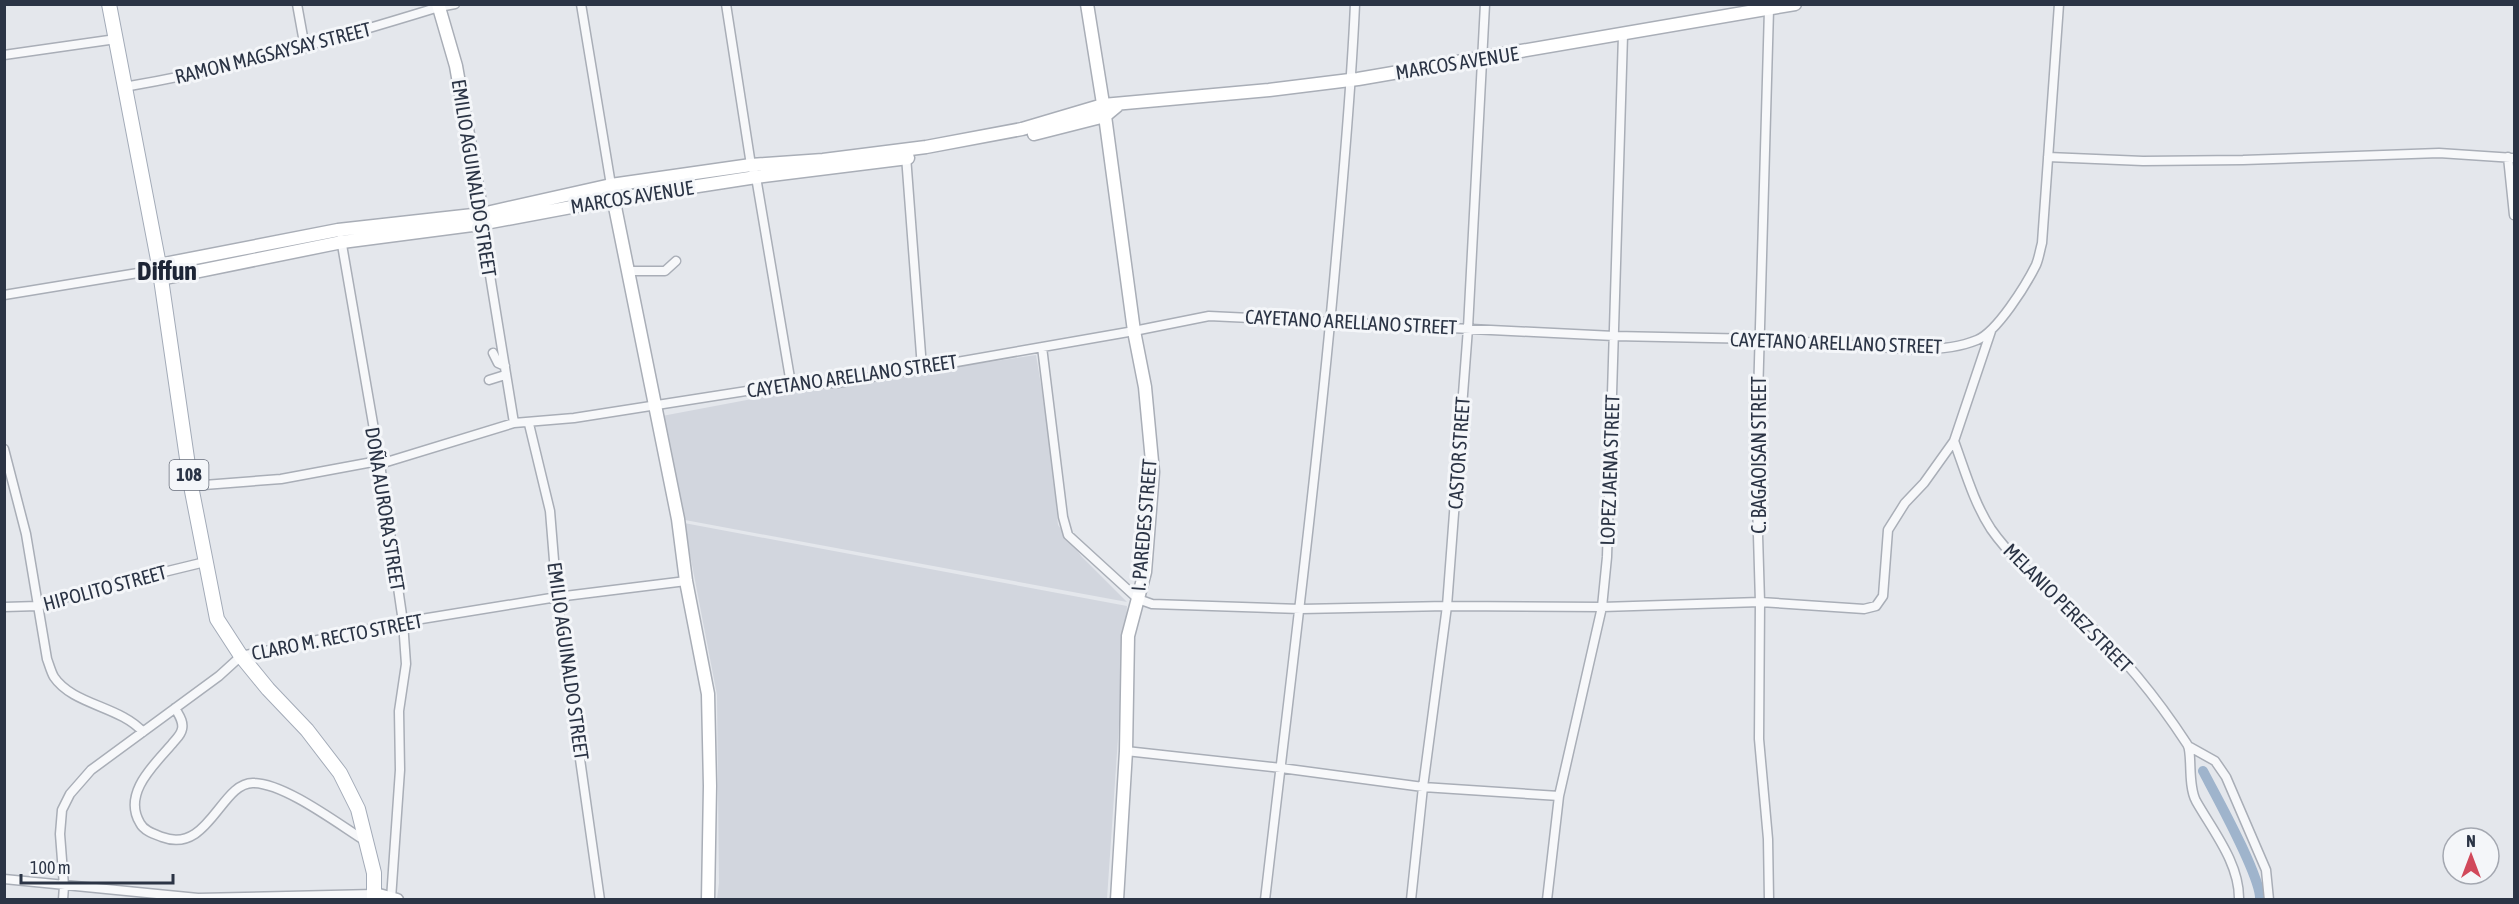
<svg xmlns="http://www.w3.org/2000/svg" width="2519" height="904" viewBox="0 0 2519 904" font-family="'Asap Condensed',sans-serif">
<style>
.built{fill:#d2d6de}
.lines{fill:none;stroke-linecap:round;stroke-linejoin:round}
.canal{stroke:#9fb4cc;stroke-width:10}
.street-casing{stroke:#a9aeb7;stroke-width:11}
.secondary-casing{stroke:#a9aeb7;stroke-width:15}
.primary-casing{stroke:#a3abb8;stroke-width:16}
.street{stroke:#f7f8fa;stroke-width:8}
.secondary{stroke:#fff;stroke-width:12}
.primary{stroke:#fff;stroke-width:14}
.labels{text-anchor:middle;stroke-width:6;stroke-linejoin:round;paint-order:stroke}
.shield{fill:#f4f6f9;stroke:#676e7b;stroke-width:1.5}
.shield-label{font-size:18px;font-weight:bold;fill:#2b3445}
.street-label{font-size:20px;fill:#2b3445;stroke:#f4f6f9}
.district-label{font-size:26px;font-weight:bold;fill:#1d2536;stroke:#f4f6f9}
</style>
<rect width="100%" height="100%" fill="#e4e7ec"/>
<path class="built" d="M1036,355L1051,445L1058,525L1082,557L1127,602L685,520L662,416L800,390Z
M684,523L1127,606L1107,899H717L719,883L717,695Z"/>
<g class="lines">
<path class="canal" d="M2203,771C2215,794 2262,878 2260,900"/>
<g class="street-casing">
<path id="street" d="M297,4L305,48
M581,4L611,185
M726,4L751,165L756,177L791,384
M4,55L116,39
M124,87C232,69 335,39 439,7L455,4
M906,156L922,368
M2048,157L2143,161L2243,160L2439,153L2514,158
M2508,157L2514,215
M481,220L514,423
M341,239L380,464L403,622L406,664L399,711L400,770L391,899
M628,271H665L676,261
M4,295L144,272L159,265
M1042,347L1063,517L1068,535L1138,599L1152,604L1301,609L1447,606L1602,607L1760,602L1864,609L1876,606L1883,596L1888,530L1905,503L1924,483L1954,441L1991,331
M493,353L498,363L505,366
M489,380L505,375
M529,424L550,511L557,597L600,900
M1954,441C1965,471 1974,503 1991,529C2016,565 2051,589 2082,618C2122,655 2157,698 2187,744C2193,752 2187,784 2196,801C2213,831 2240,864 2239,900
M4,449L26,534L47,659C49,664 51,672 54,677C73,705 120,706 143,732
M380,464L514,423L574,418L791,384L837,383L1134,331L1209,316L1614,336L1760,339L1908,349C1931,350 1955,349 1977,340C1997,332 2026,285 2036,265C2039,258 2040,250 2042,243L2059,4
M191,486L281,479L378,461
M4,607L38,606L90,590L205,562
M175,708C178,714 184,721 182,729C181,735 176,739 172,744C155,764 122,793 140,823C144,831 154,834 162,837C209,855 221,781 254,783C286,784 338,824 367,842
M2190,747L2215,761L2226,777L2266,870L2269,900
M1126,751L1281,768L1423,787L1559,796
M4,879L198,898L375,894
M63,900L64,886L60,834L62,810L70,794L91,770L219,676L241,656L403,622L557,597L686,581
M1265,900C1289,693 1315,488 1334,281C1342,189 1351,97 1355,4
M1411,900L1423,787L1447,606L1468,328L1485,4
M1547,900L1559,796L1602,607L1607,557L1623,35
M1769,900L1768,839L1759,739L1760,602L1756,468L1769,9"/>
</g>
<g class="secondary-casing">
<path id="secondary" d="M438,4L456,66L482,214
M1087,4L1105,116L1134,331L1145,387L1153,472L1145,572L1128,636L1126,751L1117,900
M1034,134L1105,116L1117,106
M612,192L678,519L686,581L708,694L710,786L708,900
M159,265L338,230L482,214L611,185L751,165L823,160L926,147L1022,129L1103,105L1269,90L1358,79L1795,4
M160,279L342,242L480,224L614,199L756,177L908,158
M375,894L397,900"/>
</g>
<g class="primary-casing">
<path id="primary" d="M109,4L159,265L191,486L217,619L241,656L268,689L307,730L340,773L358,809L374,873V900"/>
</g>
<use href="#street" class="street"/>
<use href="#secondary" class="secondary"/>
<use href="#primary" class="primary"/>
</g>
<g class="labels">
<rect class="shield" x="169.5" y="460" width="39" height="30" rx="4.5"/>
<g class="shield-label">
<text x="189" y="481">108</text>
</g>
<g class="street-label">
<text transform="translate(273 53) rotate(-14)" y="7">RAMON MAGSAYSAY STREET</text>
<text transform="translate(1457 63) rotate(-9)" y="7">MARCOS AVENUE</text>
<text transform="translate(474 178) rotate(81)" y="7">EMILIO AGUINALDO STREET</text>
<text transform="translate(632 197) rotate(-9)" y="7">MARCOS AVENUE</text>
<text transform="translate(1351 322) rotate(3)" y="7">CAYETANO ARELLANO STREET</text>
<text transform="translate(1836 343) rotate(2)" y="7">CAYETANO ARELLANO STREET</text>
<text transform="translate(852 376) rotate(-8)" y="7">CAYETANO ARELLANO STREET</text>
<text transform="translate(1459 453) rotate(-86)" y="7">CASTOR STREET</text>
<text transform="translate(1759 455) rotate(-90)" y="7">C. BAGAOISAN STREET</text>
<text transform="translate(1610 470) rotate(-88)" y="7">LOPEZ JAENA STREET</text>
<text transform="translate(385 509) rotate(81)" y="7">DOÑA AURORA STREET</text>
<text transform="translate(1144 525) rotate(-85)" y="7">I. PAREDES STREET</text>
<text transform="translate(105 588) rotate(-15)" y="7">HIPOLITO STREET</text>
<text transform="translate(2068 608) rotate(45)" y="7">MELANIO PEREZ STREET</text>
<text transform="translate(337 637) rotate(-11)" y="7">CLARO M. RECTO STREET</text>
<text transform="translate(568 661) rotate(82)" y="7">EMILIO AGUINALDO STREET</text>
</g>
<g class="district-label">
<text x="167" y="280">Diffun</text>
</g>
</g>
<rect width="2519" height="904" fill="none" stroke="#2b3445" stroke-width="12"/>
<g transform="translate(2471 856)"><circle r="28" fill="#f4f6f9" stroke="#a4a8b1" stroke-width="1.5"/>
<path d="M0-4.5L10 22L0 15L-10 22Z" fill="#d1495b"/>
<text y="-9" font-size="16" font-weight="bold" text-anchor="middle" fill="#2b3445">N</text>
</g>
<path d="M21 874v9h152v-9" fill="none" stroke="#2b3445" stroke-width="3"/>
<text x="30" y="874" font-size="18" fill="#2b3445" stroke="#f4f6f9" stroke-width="4.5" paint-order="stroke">100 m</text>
</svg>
